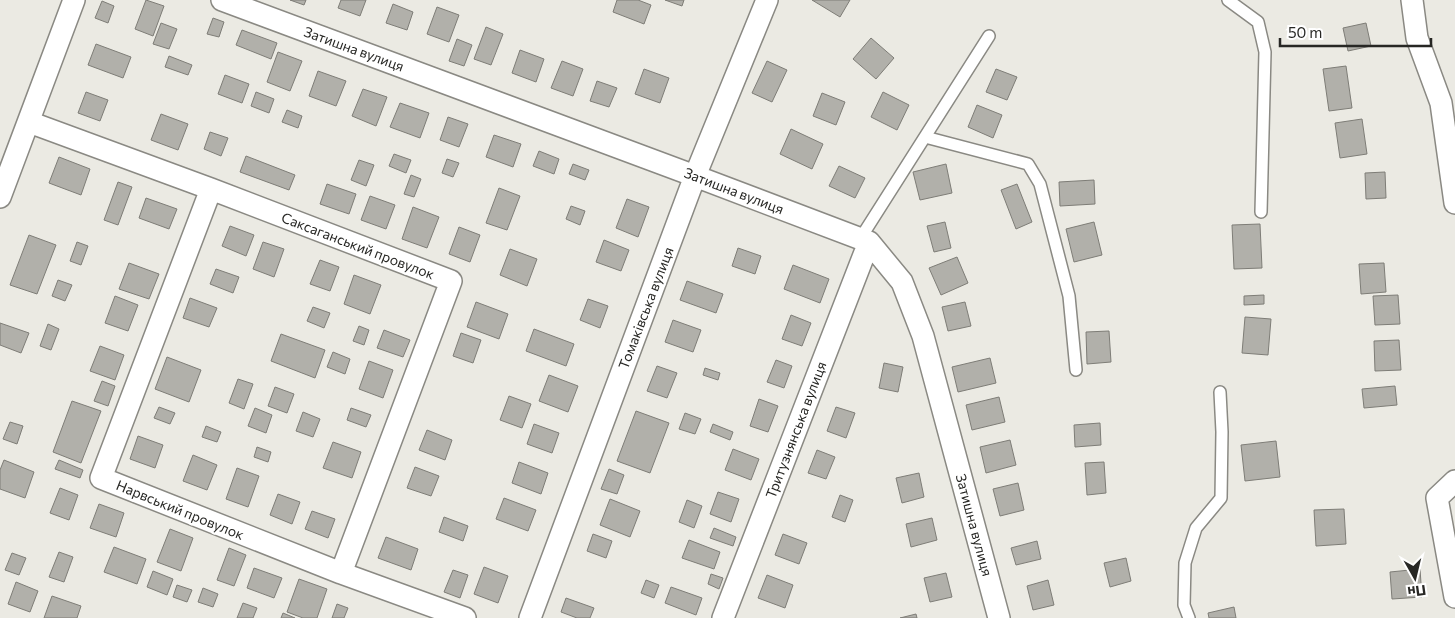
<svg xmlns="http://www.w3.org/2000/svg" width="1455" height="618" viewBox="0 0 1455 618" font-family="Commissioner,sans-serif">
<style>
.building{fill:#b1b0aa;stroke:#7e7d77}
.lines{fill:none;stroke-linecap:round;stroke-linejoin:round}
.lane-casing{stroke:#8a8983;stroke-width:14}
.street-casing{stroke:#8a8983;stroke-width:24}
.lane{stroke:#fff;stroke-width:11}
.street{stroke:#fff;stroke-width:21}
.labels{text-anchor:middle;stroke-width:4.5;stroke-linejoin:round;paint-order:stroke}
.street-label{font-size:14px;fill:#272724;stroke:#fff}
</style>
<rect width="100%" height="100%" fill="#ebeae3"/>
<path class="building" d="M146,0L164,6L153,36L135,29Z
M290,0H306L304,5Z
M341,0H366L360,16L338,8Z
M617,0H638L651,5L644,24L613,12Z
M665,0H684L682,6Z
M812,0H850L840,17Z
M102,1L114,6L108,23L95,18Z
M393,4L413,12L407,30L386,23Z
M437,7L459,15L449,42L427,34Z
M213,18L224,22L219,37L207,34Z
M161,23L177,29L169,49L153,44Z
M1366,23L1371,46L1348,51L1343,28Z
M486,27L503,34L491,65L474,59Z
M242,30L277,43L271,59L236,45Z
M871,38L894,58L876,79L853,59Z
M457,39L472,45L464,66L449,61Z
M96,44L131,57L123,78L88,65Z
M520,50L544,59L536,82L512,73Z
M278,52L302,61L290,91L267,82Z
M169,56L192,65L188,75L165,67Z
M562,61L583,69L573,96L551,88Z
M767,61L787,70L772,102L752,93Z
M1346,66L1352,108L1329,111L1323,69Z
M644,69L669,78L660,103L635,94Z
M996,69L1017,77L1007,100L986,92Z
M318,71L346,81L336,106L309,96Z
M225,75L249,84L242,103L218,94Z
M597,81L617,88L609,107L590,101Z
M363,89L387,97L376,126L352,116Z
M86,92L108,100L100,121L78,113Z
M256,92L274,99L269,113L251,106Z
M883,92L909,105L897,130L871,117Z
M822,93L845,102L836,125L813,116Z
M400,103L429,113L420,138L390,127Z
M977,105L1002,115L993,138L968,127Z
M287,110L302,116L298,128L282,122Z
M161,114L188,124L178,150L151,140Z
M448,117L468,124L459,147L440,140Z
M1362,119L1367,154L1340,158L1335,123Z
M791,129L823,144L812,169L780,154Z
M210,132L228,138L221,156L204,149Z
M494,135L521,144L513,167L486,157Z
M539,151L559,159L554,174L533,166Z
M394,154L411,160L406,173L389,166Z
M246,156L295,175L289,190L240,172Z
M59,157L90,169L81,195L49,183Z
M447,159L459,163L453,177L442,173Z
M359,160L374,165L366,186L351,180Z
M573,164L589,170L585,180L569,174Z
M946,164L952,193L920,200L913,172Z
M839,166L865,178L855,198L829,186Z
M1385,172L1386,198L1366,199L1365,173Z
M411,175L421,179L414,197L404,194Z
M1094,180L1095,204L1060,206L1059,182Z
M118,182L132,187L118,225L104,220Z
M327,184L356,194L349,214L320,204Z
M1017,184L1032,222L1016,229L1001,190Z
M499,188L520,196L507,230L486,223Z
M370,196L395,205L386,229L361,220Z
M146,198L177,209L169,229L139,218Z
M627,199L649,207L638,237L616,228Z
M571,206L585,211L580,225L566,219Z
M413,207L439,217L427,248L402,239Z
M945,222L951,248L934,252L927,226Z
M1094,222L1102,255L1074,262L1066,229Z
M1260,224L1262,268L1234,269L1232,225Z
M230,226L254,235L246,256L222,246Z
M459,227L480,235L470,262L449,254Z
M29,235L56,245L37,294L10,285Z
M604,240L629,250L621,271L596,262Z
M77,242L88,246L81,265L70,261Z
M263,242L284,249L274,277L253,269Z
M738,248L761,256L755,274L732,266Z
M510,249L537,259L527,286L500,275Z
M957,257L968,283L941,295L929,268Z
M320,260L339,267L330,291L310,284Z
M129,263L159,274L149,299L119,289Z
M1384,263L1386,292L1361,294L1359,264Z
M793,265L829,279L820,303L784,289Z
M216,269L239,277L233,293L210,284Z
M354,275L381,285L370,314L344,304Z
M58,280L72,285L65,301L52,296Z
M687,281L723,294L716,313L680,300Z
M1264,295V304L1244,305V296Z
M1398,295L1400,324L1375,325L1373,296Z
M115,296L138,305L128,331L105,323Z
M190,298L217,308L209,327L183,318Z
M588,299L608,306L600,328L580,320Z
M476,302L508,314L499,339L467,327Z
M965,302L971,326L948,331L942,307Z
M313,307L330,313L324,328L307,321Z
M791,315L811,323L802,346L782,339Z
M1245,317L1271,319L1268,355L1242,353Z
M673,320L701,330L693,352L665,342Z
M0,323L29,333L21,353L0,345Z
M48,324L59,329L51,350L40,346Z
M359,326L369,330L364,345L353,341Z
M534,329L574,344L566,366L526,351Z
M384,330L410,340L403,357L377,348Z
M1109,331L1111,362L1087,364L1086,332Z
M461,333L481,340L473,363L453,356Z
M281,334L325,350L315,378L271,361Z
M1399,340L1401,370L1375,371L1374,341Z
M100,346L124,355L115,380L90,371Z
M333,352L350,359L345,374L327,367Z
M167,357L201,370L189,402L155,389Z
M990,358L996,383L958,392L952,367Z
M776,360L792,366L784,388L767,382Z
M369,361L393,370L383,398L359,389Z
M884,363L903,367L898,392L879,388Z
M657,366L677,373L667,398L647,391Z
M705,368L720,373L718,380L703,375Z
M549,375L578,386L568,412L539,401Z
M238,379L253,384L244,409L229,403Z
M102,381L115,386L108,406L94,401Z
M1395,386L1397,405L1364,408L1362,389Z
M275,387L294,394L287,413L268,406Z
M509,396L531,404L522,428L500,420Z
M999,397L1005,422L972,430L966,405Z
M759,399L778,406L768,432L750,426Z
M72,401L101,411L81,463L53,452Z
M159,407L175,413L170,424L154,418Z
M836,407L855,413L846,438L827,431Z
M255,408L272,415L266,433L248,426Z
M351,408L371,415L366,427L347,420Z
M636,411L669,423L650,473L617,461Z
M303,412L320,419L313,437L296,431Z
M685,413L701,419L695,434L679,429Z
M10,422L23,426L17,444L3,439Z
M1100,423L1101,445L1075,447L1074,425Z
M534,424L559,433L552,453L527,444Z
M713,424L733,432L730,440L710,432Z
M206,426L221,432L217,442L202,437Z
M427,430L452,440L445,460L419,450Z
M138,436L163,445L155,468L130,459Z
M1010,440L1016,465L986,473L980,447Z
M1276,441L1280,477L1245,481L1241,445Z
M333,442L361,452L352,478L323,468Z
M257,447L271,452L268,462L254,457Z
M733,449L759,459L751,480L725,470Z
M817,450L835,457L826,479L808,473Z
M193,455L217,465L207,490L183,481Z
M4,460L34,472L25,498L0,489V470Z
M59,460L83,470L80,478L55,469Z
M519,462L548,473L541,494L512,483Z
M1104,462L1106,493L1087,495L1085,463Z
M415,467L439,476L431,496L407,488Z
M237,468L259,476L248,507L226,499Z
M609,469L624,475L617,494L601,489Z
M919,473L924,497L902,503L896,478Z
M1018,483L1024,510L1000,516L993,489Z
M60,488L78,495L69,520L50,513Z
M718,492L739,499L731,522L710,514Z
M278,494L300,502L292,524L270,515Z
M840,495L853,500L845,522L832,517Z
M504,498L536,510L528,531L496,519Z
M610,499L640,511L630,537L600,525Z
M687,500L702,506L694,528L679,522Z
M99,504L124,513L116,537L90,528Z
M1344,509L1346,544L1316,546L1314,510Z
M312,511L335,519L328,538L305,529Z
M444,517L468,526L463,541L439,532Z
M932,518L937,540L911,547L906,524Z
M714,528L736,537L733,546L710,538Z
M170,529L193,538L181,571L157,562Z
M593,534L612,541L606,558L587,551Z
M783,534L807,543L799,564L775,555Z
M386,537L418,549L411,570L378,558Z
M689,540L720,552L714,569L682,558Z
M1037,541L1041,559L1016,565L1011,548Z
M114,547L146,559L137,584L104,572Z
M229,548L246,555L234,586L217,580Z
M59,552L73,557L64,582L49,577Z
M12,553L26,558L19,575L5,570Z
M1126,558L1131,581L1110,587L1104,563Z
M484,567L508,576L498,603L474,594Z
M254,568L282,578L274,598L247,588Z
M1420,569L1422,597L1392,599L1390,572Z
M453,570L468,575L460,598L444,592Z
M153,571L173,579L167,595L147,587Z
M946,573L952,597L930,602L924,578Z
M711,574L723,578L719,589L708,584Z
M767,575L793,585L785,608L758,598Z
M299,579L327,589L317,618H303L287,612Z
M646,580L659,585L654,598L641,593Z
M1048,580L1054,605L1033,610L1027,586Z
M16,582L38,591L30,612L8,604Z
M177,585L192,590L187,602L173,597Z
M671,587L702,598L696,615L665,603Z
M203,588L218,594L213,607L198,602Z
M52,596L81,606L77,618H44Z
M566,598L594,608L590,618H577L561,612Z
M243,603L257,608L253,618H237Z
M337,604L348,608L344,618H332Z
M1234,607L1236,618H1209L1208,613Z
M283,613L295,618H281Z
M916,614L917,618H900Z"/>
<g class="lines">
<g class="lane-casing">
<path id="lane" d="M1228,0L1258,22L1265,52L1261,212
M925,137L1028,164L1040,184L1069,296L1076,370
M860,239L989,36
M1189,618L1184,605L1185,563L1196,528L1221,498L1222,432L1220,392"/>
</g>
<g class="street-casing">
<path id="street" d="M222,0L695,176L869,242L902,282L923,336L999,618
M1412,0L1417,38L1441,103L1455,203
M29,122L211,189L451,281L341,573
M211,189L101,478L341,573L465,618
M0,197L74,0
M1455,481L1437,498L1455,597
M530,618L695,176L767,0
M723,618L869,242"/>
</g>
<use href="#lane" class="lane"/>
<use href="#street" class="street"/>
</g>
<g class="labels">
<g class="street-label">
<text transform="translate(354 49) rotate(20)" y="5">Затишна вулиця</text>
<text transform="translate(734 191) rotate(21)" y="5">Затишна вулиця</text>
<text transform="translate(358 246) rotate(21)" y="5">Саксаганський провулок</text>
<text transform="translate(646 308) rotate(-69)" y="5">Томаківська вулиця</text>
<text transform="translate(796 430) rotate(-69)" y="5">Тритузнянська вулиця</text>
<text transform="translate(180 510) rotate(22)" y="5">Нарвський провулок</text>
<text transform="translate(974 525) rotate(75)" y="5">Затишна вулиця</text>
</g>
</g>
<g transform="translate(1415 578) rotate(172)" stroke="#ffffff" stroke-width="4" paint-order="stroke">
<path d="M0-4L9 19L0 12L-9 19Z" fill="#272724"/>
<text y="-8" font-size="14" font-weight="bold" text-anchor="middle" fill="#272724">Пн</text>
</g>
<path d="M1280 38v8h151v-8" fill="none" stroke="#272724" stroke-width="2.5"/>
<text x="1288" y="38" font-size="15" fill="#272724" stroke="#ffffff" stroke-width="4" paint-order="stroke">50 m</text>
</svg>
